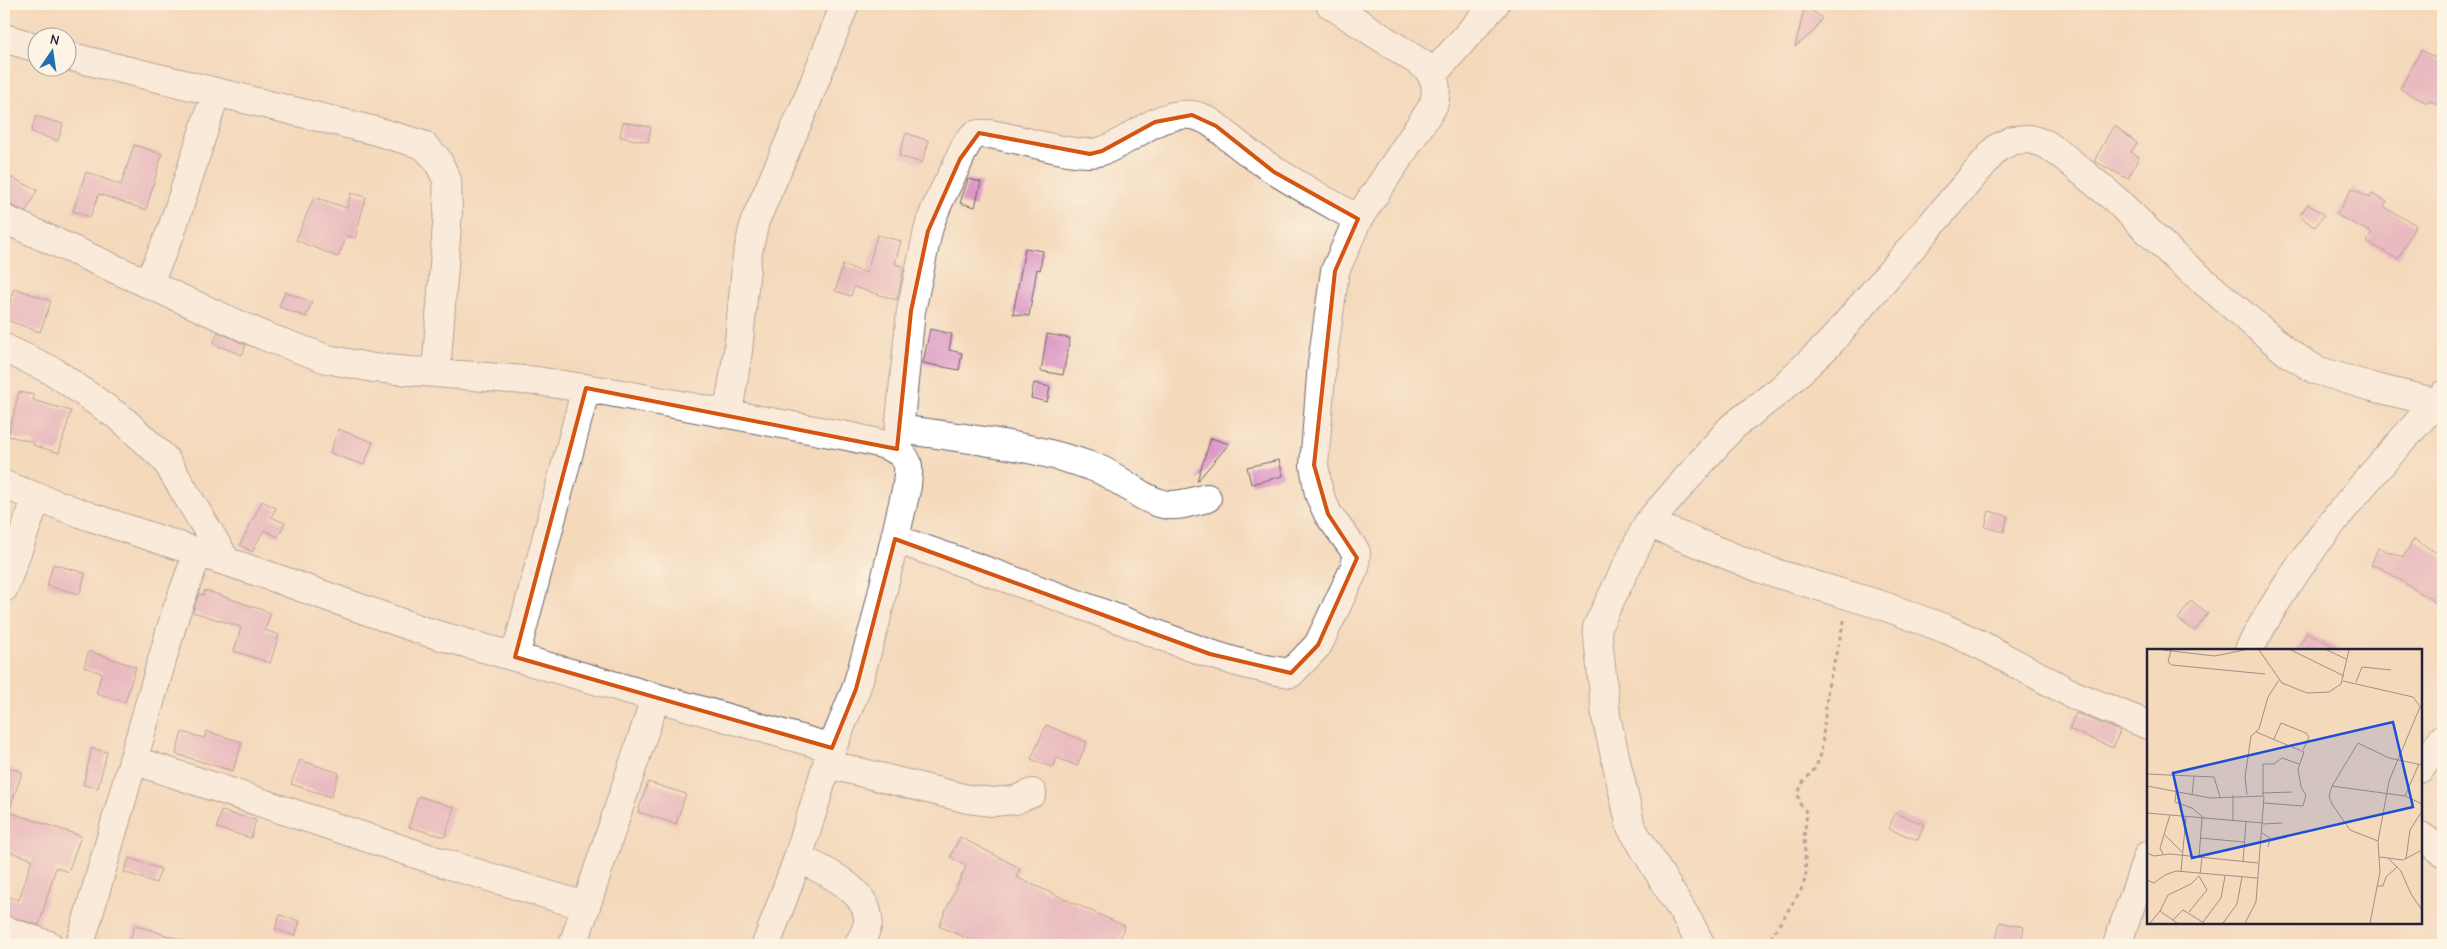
<svg xmlns="http://www.w3.org/2000/svg" width="2447" height="949" viewBox="0 0 2447 949" font-family="'Comic Neue',sans-serif">
<style>
.building{fill:#dc94c5}
.lines{fill:none;stroke-linecap:round;stroke-linejoin:round}
.minor-casing{stroke:#6c6268;stroke-width:30}
.path{stroke:#6c6268;stroke-width:3;stroke-dasharray:4 4;stroke-linecap:butt}
.minor{stroke:#fff;stroke-width:28}
.marked{fill:none;stroke:#d45411;stroke-width:4;stroke-linejoin:round}
.inset-road{fill:none;stroke:#a09088;stroke-width:1}
.view{fill:#1d4ed8;fill-opacity:0.15;stroke:#1d4ed8;stroke-width:2.5}
.inset-edge{fill:none;stroke:#22223b;stroke-width:2.5}
</style>
<rect width="100%" height="100%" fill="#fcf5e5"/>
<filter id="ink" filterUnits="userSpaceOnUse"><feTurbulence type="fractalNoise" baseFrequency=".02" numOctaves="2"/><feDisplacementMap in="SourceGraphic" scale="10" xChannelSelector="R" yChannelSelector="G"/><feConvolveMatrix kernelMatrix="1 2 1 2 8 2 1 2 1" color-interpolation-filters="sRGB"/></filter>
<filter id="wash" filterUnits="userSpaceOnUse"><feTurbulence type="fractalNoise" baseFrequency=".0096" numOctaves="4" result="noise"/><feDisplacementMap in="SourceGraphic" scale="20" xChannelSelector="R" yChannelSelector="G"/><feGaussianBlur stdDeviation="1.12" result="paint"/><feColorMatrix in="noise" values="0 0 0 0 0 0 0 0 0 0 0 0 0 0 0 0 0 1.4 0 .05"/><feComposite in="paint" operator="in"/></filter>
<g filter="url(#wash)">
<rect width="100%" height="100%" fill="#f4d9bb"/>
<g id="blocks">
<path class="building" d="M1805,6L1822,18L1813,32L1795,47Z
M2421,50L2443,62V108L2428,100L2427,103L2400,89Z
M36,116L63,124L58,141L31,132Z
M623,122L651,127L648,142L620,137Z
M2114,125L2137,143L2131,152L2139,157L2128,179L2094,161Z
M906,133L929,141L922,163L899,156Z
M134,145L162,154L146,210L99,194L90,217L73,211L86,172L121,185Z
M4,174L37,190L26,212L4,202Z
M968,179L981,182L975,207L960,203Z
M2352,188L2370,198L2372,194L2387,202L2384,207L2416,225L2398,259L2367,242L2372,233L2337,215Z
M351,193L366,197L355,238L347,236L338,257L296,240L314,197L347,208Z
M2308,204L2324,215L2315,227L2299,216Z
M877,235L901,241L895,264L904,267L897,300L854,287L851,296L835,291L843,265L867,273Z
M1025,248L1043,251L1040,270L1037,269L1029,316L1013,314Z
M14,288L51,301L40,332L4,319Z
M285,292L312,302L306,317L279,307Z
M930,329L952,334L949,350L962,353L959,370L923,363Z
M218,332L246,345L242,355L213,344Z
M1047,334L1070,338L1063,375L1041,371Z
M1034,383L1050,387L1047,402L1031,398Z
M19,392L34,395L33,400L71,411L59,453L33,445L34,442L8,436Z
M338,429L373,442L364,465L330,453Z
M1211,438L1229,444L1198,480H1197Z
M1279,460L1283,476L1251,484L1247,467Z
M262,501L276,508L271,517L285,523L278,537L264,530L252,552L240,545Z
M1989,511L2008,516L2004,532L1985,527Z
M2414,539L2443,557V607L2381,568L2371,565L2378,548L2403,557Z
M53,564L85,573L80,594L47,586Z
M205,590L271,613L265,630L279,635L270,663L234,651L241,627L193,612L199,594L203,595Z
M2191,601L2208,613L2195,631L2178,619Z
M2307,632L2341,650H2297Z
M89,651L136,667L125,702L96,693L102,673L84,667Z
M2076,713L2120,731L2113,748L2069,729Z
M1046,725L1087,742L1077,766L1057,758L1053,768L1031,759Z
M206,731L242,742L233,771L176,754L182,732L204,738Z
M92,748L107,752L98,788L83,785Z
M300,760L339,773L331,797L291,784Z
M4,766L22,772L9,812L81,836L68,872L56,867L39,925L4,915V895L19,900L32,859L4,850Z
M648,782L686,794L676,824L638,812Z
M418,796L454,807L445,837L409,827Z
M221,811L256,820L251,838L217,828Z
M1895,813L1924,824L1918,840L1889,829Z
M960,837L1020,868L1016,877L1125,926L1117,945H982L939,926L966,866L950,857Z
M129,858L161,869L156,883L124,872Z
M280,915L300,921L295,936L275,929Z
M2000,922L2024,927L2021,945H1995Z
M135,925L188,942L187,945H128Z"/>
</g>
</g>
<g filter="url(#ink)">
<use href="#blocks" fill-opacity="0" stroke="#6c6268" stroke-width="1"/>
<g class="lines">
<g class="minor-casing">
<path id="minor" d="M4,38L38,48
M68,56L376,131L423,145L437,159L447,180L448,211L436,373
M1433,74L1495,4
M4,219L264,336L327,359L373,368L537,381L610,392L852,437C869,442 904,444 908,466C909,472 907,480 907,486L875,624L856,689L832,748L798,858L766,945
M148,284L171,232L216,92
M4,348L53,371L123,420L165,459L227,562
M728,413L738,351L747,256L755,221L805,106L845,4
M899,429C964,438 1034,445 1096,468C1120,477 1138,498 1163,504C1177,508 1193,501 1207,498
M897,451L911,311L928,231C933,210 945,189 955,169C960,159 965,143 973,136C986,124 1073,162 1102,151C1133,141 1157,111 1192,115C1207,117 1220,129 1231,139C1270,171 1314,194 1358,219
M4,485L91,517L267,575L424,631L832,748
M1648,523L1762,569L1884,606L1946,629L1981,645L2074,695L2148,725
M895,539C971,565 1046,592 1121,620C1176,641 1232,666 1291,673L1318,645L1355,567L1356,552L1328,514L1319,494L1314,465L1322,364L1335,271L1358,219L1433,106C1438,90 1437,79 1425,66L1330,4
M4,588L37,497
M2249,650C2298,554 2371,474 2443,395
M515,657L586,388
M133,760L443,863L585,906
M827,764L968,799L993,802L1015,800L1032,793
M2421,768L2443,738
M2421,836L2443,852
M798,858C821,869 868,889 868,920C868,929 862,938 858,945
M4,930L49,945
M80,945L175,615L198,552
M573,945L655,699
M1701,945L1689,922L1631,827L1606,716L1597,627L1648,523L1732,427L1779,391L1828,345L1997,148L2013,140L2030,139L2046,144L2063,156L2116,200L2174,256L2287,352L2316,370L2372,387L2443,404
M2117,945L2148,855"/>
</g>
<path class="path" d="M2435,43L2443,45
M1766,945L1801,890L1806,877L1804,837L1807,813L1800,804L1798,794L1802,784L1816,767L1821,754L1828,687L1845,617"/>
<use href="#minor" class="minor"/>
</g>
</g>
<path d="M0 0H2447V949H0ZM1192,115L1216,126L1274,172L1358,219L1335,271L1314,465L1328,514L1357,558L1318,645L1291,673L1210,654L895,539L856,689L832,748L515,657L586,388L897,449L911,311L928,231L960,159L979,133L1090,154L1102,151L1155,122Z" fill="#f4d9bb" fill-opacity=".55" fill-rule="evenodd"/>
<path class="marked" d="M1192,115L1216,126L1274,172L1358,219L1335,271L1314,465L1328,514L1357,558L1318,645L1291,673L1210,654L895,539L856,689L832,748L515,657L586,388L897,449L911,311L928,231L960,159L979,133L1090,154L1102,151L1155,122Z"/>
<g transform="translate(2147 649)">
<rect width="275" height="275" fill="#f4d9bb"/>
<path class="inset-road" d="M16,1L68,7L97,1M24,1L21,13L25,16L118,25M112,1L135,34L160,44L182,43L194,35L202,1M144,1L197,27M180,1L199,10M196,32L266,48L275,60M209,33L215,18L244,21M109,83L157,103L151,120L154,138L159,146L156,157L117,154M127,90L134,74L159,84L162,88L156,101M0,125L67,128L73,148M0,137L63,149L117,147L109,253L98,274M185,137L258,147L275,155M29,143L28,153L45,159L58,170M115,144L145,143M45,146L47,127M100,146L98,128L104,87L112,80L121,48L132,31M116,146V115H127L135,109L152,115M258,147L272,115M0,164L116,174M86,172V146M116,175L135,174M115,184L123,189L121,198M18,186L35,203M53,189L97,193M231,192L242,132L273,58M0,204L7,207L23,205L111,214M16,205L13,199L23,166M52,208L55,169M233,208L256,211L275,201M242,210L254,222L264,245L275,261M259,210L263,181L275,162M96,212L99,173M34,222L39,168M53,225L55,208M0,231L7,234L18,226L29,222L110,229M231,237H236L239,228L250,218M13,262L21,246L44,235L52,227M42,263L60,241L52,227M26,271L36,261L57,274M56,273L74,249L78,227M3,274L13,262L30,274M76,274L90,255L95,228M223,274L233,223L231,192L203,181L185,155L182,147L185,137L211,94L242,109L275,116"/>
<path class="view" d="M246,73L266,158L45,209L26,124Z"/>
<rect width="275" height="275" class="inset-edge"/>
</g>
<rect width="2447" height="949" fill="none" stroke="#fcf5e5" stroke-width="20"/>
<g transform="translate(52 52) rotate(13)"><circle r="24" fill="#fcf5e5" stroke="#a5a1a1"/>
<path d="M0-4L9 19L0 12L-9 19Z" fill="#1f6fb2"/>
<text y="-8" font-size="14" font-weight="bold" text-anchor="middle" fill="#22223b">N</text>
</g>
</svg>
